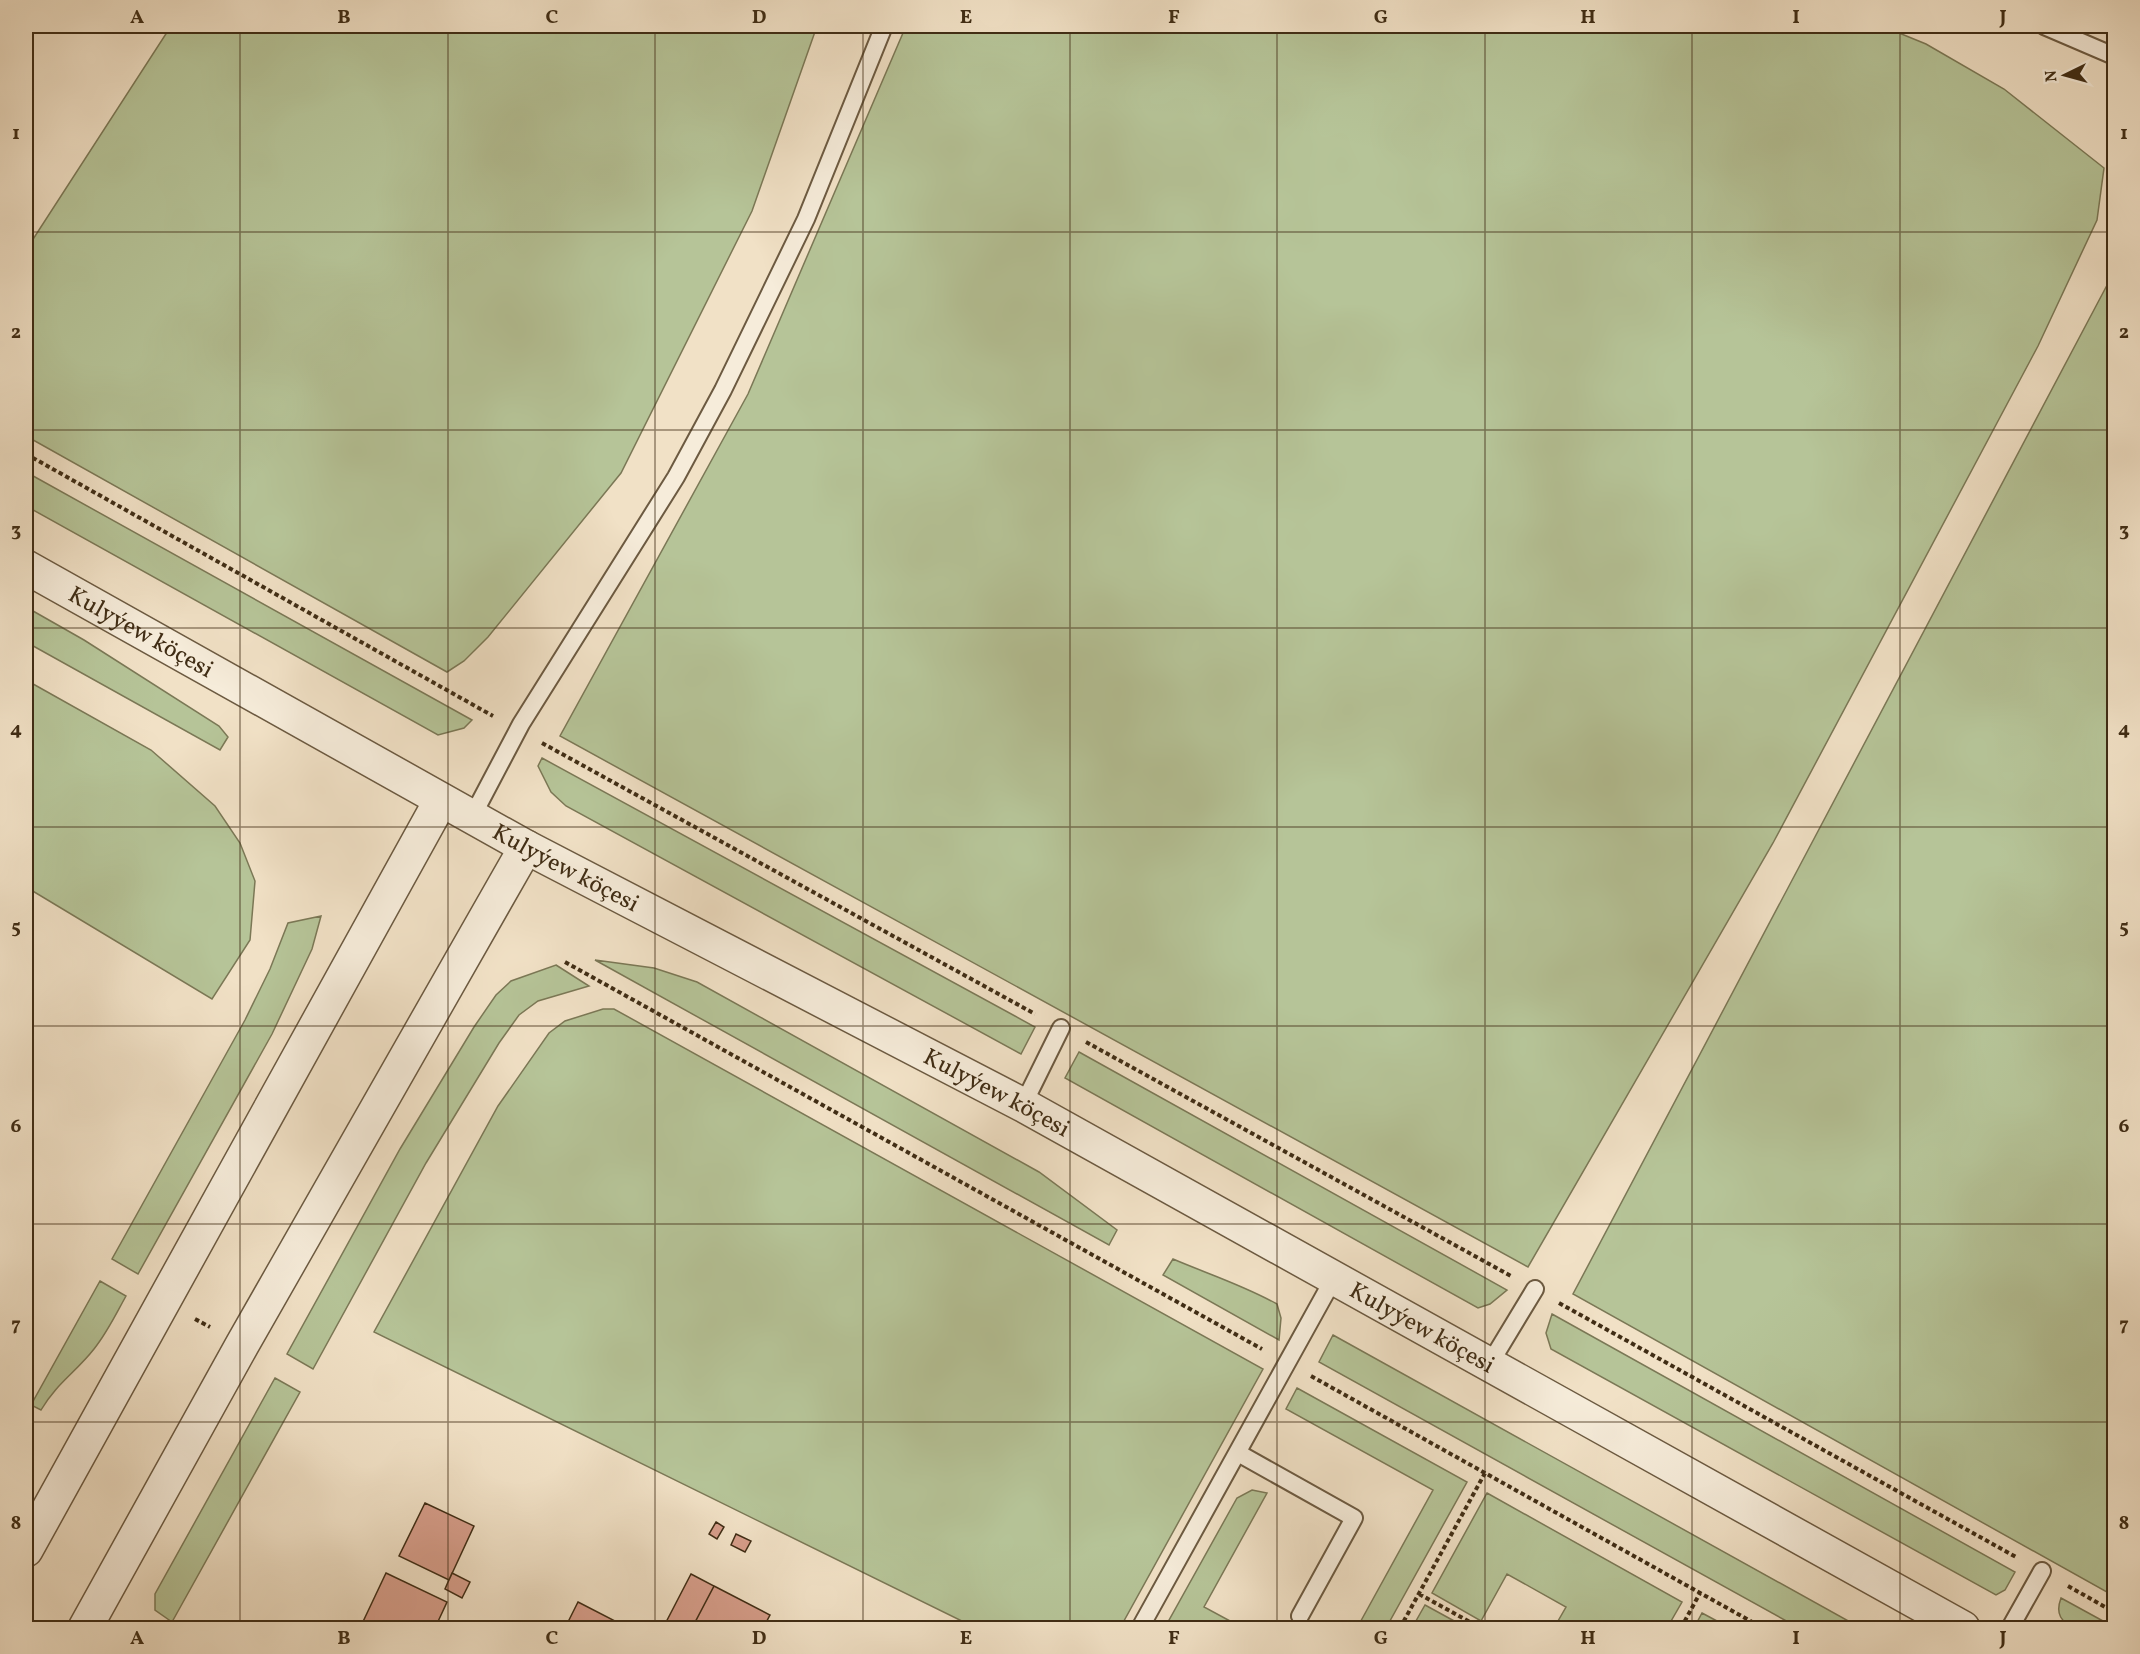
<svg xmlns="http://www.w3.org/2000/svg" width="2140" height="1654" viewBox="0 0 2140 1654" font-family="Vollkorn,serif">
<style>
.green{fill:#b6c498;stroke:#7b7856;stroke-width:1.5}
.building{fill:#d79e8b;stroke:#402d15;stroke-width:1.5}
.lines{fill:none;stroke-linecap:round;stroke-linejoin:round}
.service-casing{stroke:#6c5a41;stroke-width:20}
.tertiary-casing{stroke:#6c5a41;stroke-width:36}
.path{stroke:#402d15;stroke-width:4;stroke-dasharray:4.5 3;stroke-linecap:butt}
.service{stroke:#f6ecda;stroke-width:16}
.tertiary{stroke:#f6ecda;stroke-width:33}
.grid{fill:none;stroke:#402d15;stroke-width:1.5;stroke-opacity:0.55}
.labels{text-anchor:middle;stroke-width:4.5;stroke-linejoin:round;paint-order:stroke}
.street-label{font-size:24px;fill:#402d15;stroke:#f6ecda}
.neatline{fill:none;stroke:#402d15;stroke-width:2}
.grid-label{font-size:20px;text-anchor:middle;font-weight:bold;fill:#402d15}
</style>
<rect width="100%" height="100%" fill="#f1e1c6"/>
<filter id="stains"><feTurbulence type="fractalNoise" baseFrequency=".00333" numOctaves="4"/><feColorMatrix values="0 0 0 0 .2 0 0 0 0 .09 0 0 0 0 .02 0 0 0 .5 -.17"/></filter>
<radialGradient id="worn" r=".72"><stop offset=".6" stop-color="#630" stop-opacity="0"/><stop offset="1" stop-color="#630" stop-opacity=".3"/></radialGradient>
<path class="green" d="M171,26H817L752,211L621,473L488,637L464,661L447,672L26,436V250Z
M906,26H1882L1926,44L2004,89L2104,168L2097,220L2038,346L1773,843L1528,1267L560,736L748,394Z
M2114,272V1596L1573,1294Z
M26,472L472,720L464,728L438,735L26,506Z
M26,607L84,640L219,726L228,737L220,750L26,642Z
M26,680L151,750L215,806L240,843L255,881L250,940L212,999L26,887Z
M542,758L1035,1027L1021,1054L566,806L551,792L538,766Z
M321,916L312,949L272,1034L138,1274L112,1259L245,1020L270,969L288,923Z
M595,960L654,968L697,982L1039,1172L1117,1230L1109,1245Z
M556,965L589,986L538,1001L519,1015L499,1043L426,1163L313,1369L287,1354L400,1149L474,1027L496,995L511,981Z
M603,1009H614L1263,1369L1120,1628H976L374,1332L498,1106L549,1033L565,1021Z
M1079,1052L1507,1290L1490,1304L1478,1308L1065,1078Z
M1173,1259C1208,1274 1243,1285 1277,1304L1281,1318L1279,1340L1163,1275Z
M100,1281L126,1296C116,1314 107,1333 94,1349C76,1372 56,1384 41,1410L31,1405Z
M1552,1314L2015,1572L2005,1590L1996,1595L1551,1349L1546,1333Z
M1333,1335L1861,1628H1799L1319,1362Z
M275,1378L300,1392L172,1622L155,1610V1594Z
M1297,1388L1467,1482L1386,1628H1357L1433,1490L1286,1409Z
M1252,1490L1267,1493L1204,1607L1243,1628H1180L1168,1622L1237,1498Z
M1487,1493L1682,1602L1667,1628H1554L1566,1607L1507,1574L1481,1621L1432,1593Z
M2061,1598L2114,1627V1628C2094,1629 2048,1633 2061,1598Z
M1425,1605L1467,1628H1412Z
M1702,1613L1730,1628H1694Z"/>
<path class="building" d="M425,1503L474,1526L449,1580L399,1556Z
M716,1522L724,1527L717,1539L709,1534Z
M736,1534L751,1541L745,1552L731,1545Z
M386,1573L447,1602L435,1628L420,1626L419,1628H360Z
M452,1573L470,1582L462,1598L445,1589Z
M691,1574L714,1586L692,1628H663Z
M714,1586L770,1615L763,1628H692Z
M578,1602L617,1622L614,1628H565Z"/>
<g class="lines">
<g class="service-casing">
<path id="service" d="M2044,26L2114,56
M472,817L521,724L676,477L723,390L806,219L884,26
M1023,1105L1061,1028
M1489,1365L1535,1289
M1238,1453L1354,1518L1300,1616
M1140,1628L1334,1278
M2010,1628L2042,1571"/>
</g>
<g class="tertiary-casing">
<g id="tertiary">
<path id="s1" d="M26,567L526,847L1023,1105L1963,1628"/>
<path d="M26,1550L441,800"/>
<path d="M85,1628L242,1345L526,847"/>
</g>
</g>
<path class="path" d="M26,454L493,716
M542,743L1035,1014
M565,962L1262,1349
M1086,1042L1511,1276
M1559,1303L2016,1557
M195,1319L210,1327
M1311,1376L1763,1628
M2068,1586L2114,1612
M1419,1594L1481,1628
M1400,1628L1485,1473
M1681,1628L1700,1593"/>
<use href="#service" class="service"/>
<use href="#tertiary" class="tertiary"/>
</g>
<path class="grid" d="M240,26V1628M448,26V1628M655,26V1628M863,26V1628M1070,26V1628M1277,26V1628M1485,26V1628M1692,26V1628M1900,26V1628M26,232H2114M26,430H2114M26,628H2114M26,827H2114M26,1026H2114M26,1224H2114M26,1422H2114"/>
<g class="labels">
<g class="street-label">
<text dy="8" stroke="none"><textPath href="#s1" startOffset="132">Kulyýew köçesi</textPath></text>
<text dy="8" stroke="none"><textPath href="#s1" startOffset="618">Kulyýew köçesi</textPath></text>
<text dy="8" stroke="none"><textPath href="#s1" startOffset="1104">Kulyýew köçesi</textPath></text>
<text dy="8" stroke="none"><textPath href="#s1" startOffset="1590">Kulyýew köçesi</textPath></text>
</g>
</g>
<rect width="2140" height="1654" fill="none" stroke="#f1e1c6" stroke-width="66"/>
<g transform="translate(2065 75) rotate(265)" stroke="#f6ecda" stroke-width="4.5" paint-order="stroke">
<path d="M0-4.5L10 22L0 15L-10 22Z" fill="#402d15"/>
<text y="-9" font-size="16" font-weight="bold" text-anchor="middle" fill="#402d15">N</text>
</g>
<rect x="33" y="33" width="2074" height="1588" class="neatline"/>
<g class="grid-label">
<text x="137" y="23">A</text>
<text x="344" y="23">B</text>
<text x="552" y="23">C</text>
<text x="759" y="23">D</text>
<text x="966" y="23">E</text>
<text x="1174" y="23">F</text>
<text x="1381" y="23">G</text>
<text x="1588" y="23">H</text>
<text x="1796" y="23">I</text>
<text x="2003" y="23">J</text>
<text x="16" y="139">1</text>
<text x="2124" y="139">1</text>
<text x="16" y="338">2</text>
<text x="2124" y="338">2</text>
<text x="16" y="536">3</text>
<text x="2124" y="536">3</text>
<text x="16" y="735">4</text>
<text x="2124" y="735">4</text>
<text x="16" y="933">5</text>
<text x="2124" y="933">5</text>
<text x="16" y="1132">6</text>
<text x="2124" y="1132">6</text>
<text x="16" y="1330">7</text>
<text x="2124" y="1330">7</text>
<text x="16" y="1529">8</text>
<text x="2124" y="1529">8</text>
<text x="137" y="1644">A</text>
<text x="344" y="1644">B</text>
<text x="552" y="1644">C</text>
<text x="759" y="1644">D</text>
<text x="966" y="1644">E</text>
<text x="1174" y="1644">F</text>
<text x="1381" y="1644">G</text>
<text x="1588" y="1644">H</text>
<text x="1796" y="1644">I</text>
<text x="2003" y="1644">J</text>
</g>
<rect width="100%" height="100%" filter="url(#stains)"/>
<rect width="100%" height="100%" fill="url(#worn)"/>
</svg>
